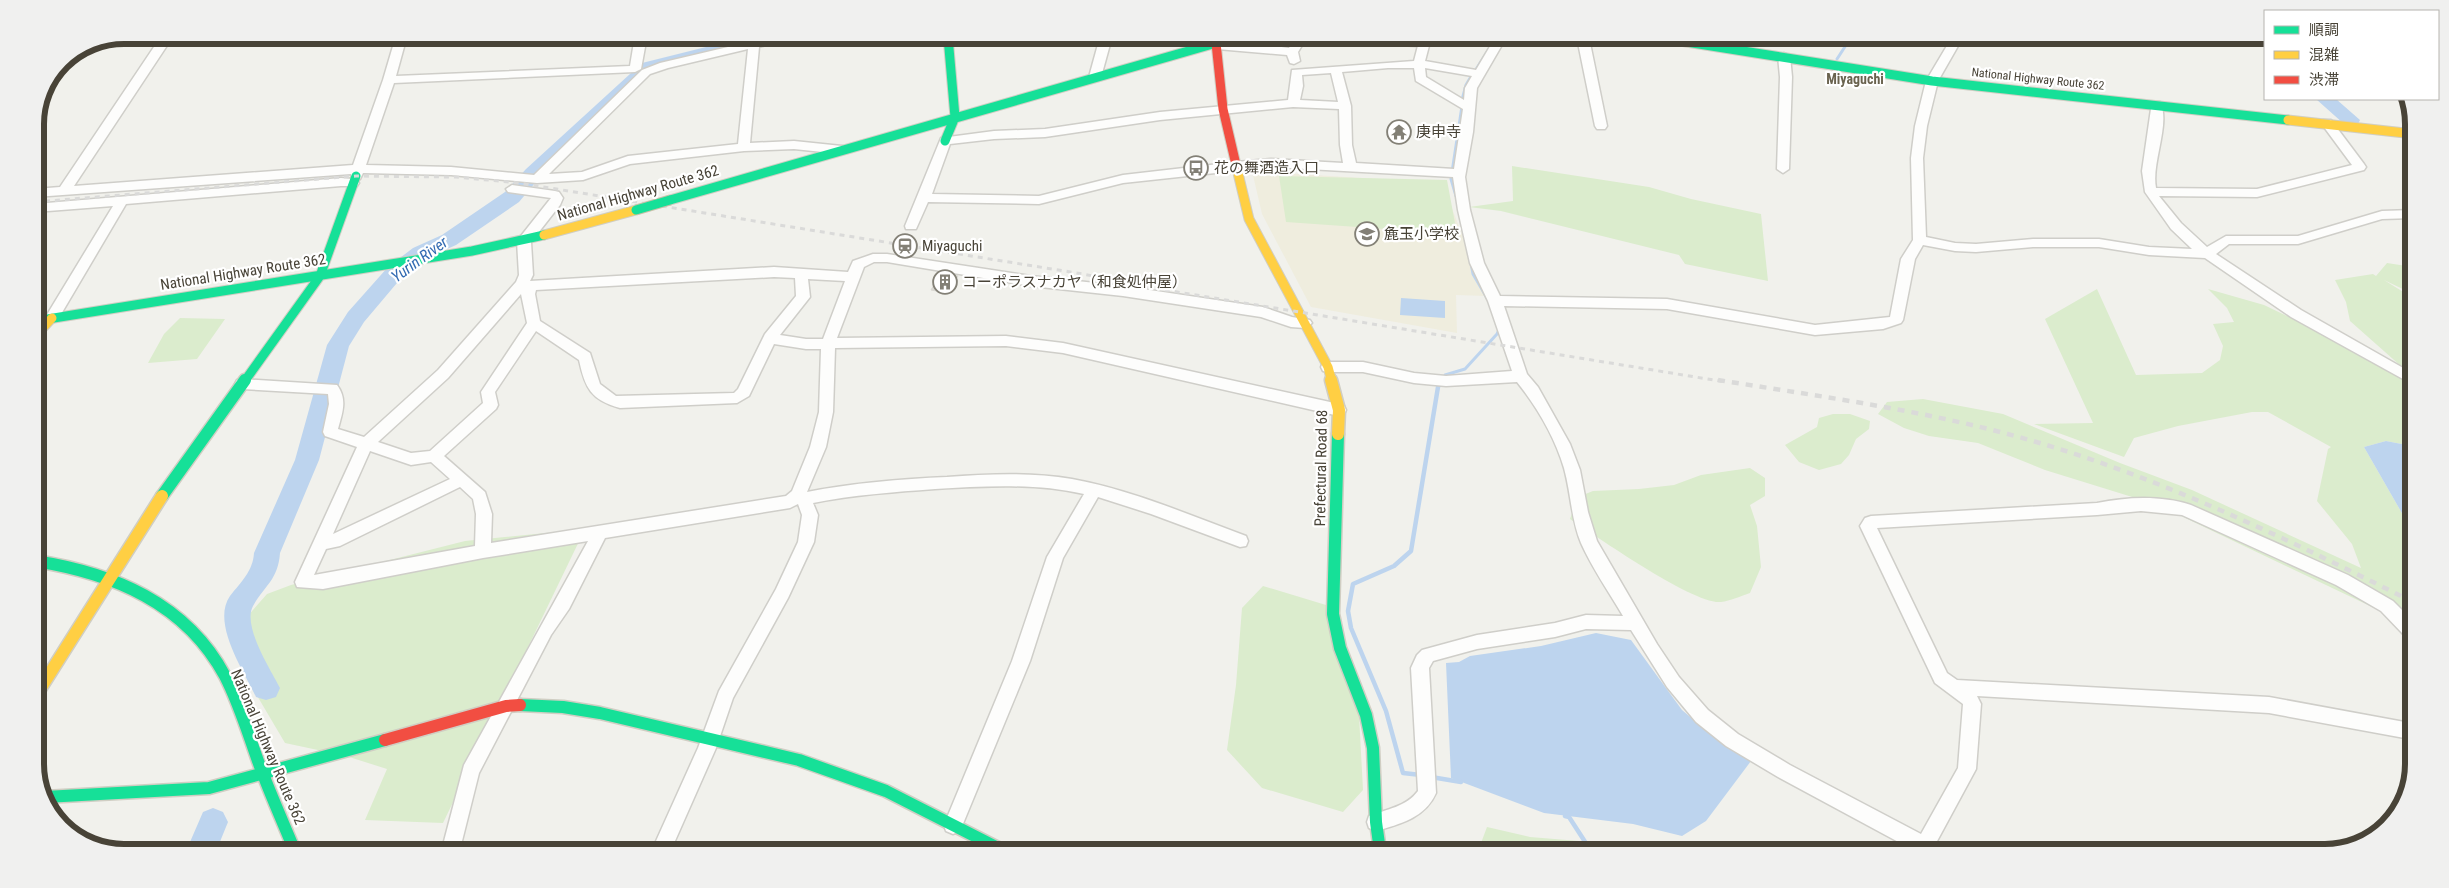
<svg xmlns="http://www.w3.org/2000/svg" width="2449" height="888" viewBox="0 0 2449 888" font-family="'Roboto Condensed','Noto Sans JP',sans-serif">
<style>
.education{fill:#efedde}
.green{fill:#dbeccd}
.parking{fill:#e1e0db}
.water{fill:#bdd4ee}
.lines{fill:none;stroke-linecap:round;stroke-linejoin:round}
.stream-far1{stroke:#bdd4ee;stroke-width:3}
.stream{stroke:#bdd4ee;stroke-width:4.5}
.river{fill:#bdd4ee;fill-rule:evenodd}
.building{fill:#dbdad4;stroke:#d9d8d2}
.street-casing{stroke:#cfcec9;stroke-width:3}
.fast-far1-casing{stroke:#d0cec3;stroke-width:11}
.fast-casing{stroke:#d0cec3;stroke-width:15}
.slow-far1-casing{stroke:#d0cec3;stroke-width:11}
.slow-casing{stroke:#d0cec3;stroke-width:15}
.jam-far1-casing{stroke:#d0cec3;stroke-width:11}
.jam-casing{stroke:#d0cec3;stroke-width:15}
.street{fill:#fdfdfc;fill-rule:evenodd}
.fast-far1{stroke:#16e098;stroke-width:9}
.fast{stroke:#16e098;stroke-width:12}
.slow-far1{stroke:#ffcf43;stroke-width:9}
.slow{stroke:#ffcf43;stroke-width:12}
.jam-far1{stroke:#f24e42;stroke-width:9}
.jam{stroke:#f24e42;stroke-width:12}
.rail-far1{stroke:#dadad9;stroke-width:3;stroke-dasharray:5 5;stroke-linecap:butt}
.rail{stroke:#dadad9;stroke-width:4.5;stroke-dasharray:7 7;stroke-linecap:butt}
.fast-bridge-casing{stroke:#c8c1a8;stroke-width:11;stroke-linecap:butt}
.fast-bridge{stroke:#16e098;stroke-width:9}
.labels{text-anchor:middle;stroke-width:4.5;stroke-linejoin:round;paint-order:stroke}
.far-street-label{font-size:12px;fill:#484337;stroke:#fff}
.far-neighbourhood-label{font-size:14px;font-weight:bold;fill:#6a634f;stroke:#fff}
.poi-label{font-size:15px;fill:#484337;stroke:#fff;text-anchor:start}
.street-label{font-size:15px;fill:#484337;stroke:#fff}
.water-label{font-size:16px;font-style:italic;fill:#336bb2;stroke:#fff}
.rim{fill:none;stroke:#484337;stroke-width:6}
</style>
<rect width="100%" height="100%" fill="#f1f1ec"/>
<path class="education" d="M1252,171L1442,183L1486,296L1456,295L1457,333L1311,307L1262,214Z"/>
<path class="green" d="M1512,166L1649,187L1691,199L1761,214L1768,281L1685,264L1679,255L1501,211L1469,207L1513,201Z
M1279,176L1447,180L1457,234L1286,222Z
M2387,263L2413,267V294L2384,280L2413,298L2412,446L2386,441L2364,447L2411,529L2410,625L2158,505L2045,470L1978,443L1929,436L1904,428L1878,414L1887,402L1923,399L2003,414L2120,463L2192,490L2361,568L2352,544L2317,501L2328,449L2331,447L2268,412H2252L2178,426L2134,438L2124,457L2034,424L2093,423L2045,319L2097,289L2136,375L2202,373L2220,360L2223,346L2213,324L2234,322L2227,308L2208,289L2264,305L2411,375L2350,321L2346,302L2335,280L2373,274L2376,276Z
M180,318L225,319L197,359L148,363L164,334Z
M1833,414H1850L1870,421L1869,429L1856,439L1849,455L1841,464L1819,470L1799,462L1785,445L1817,427L1819,418Z
M1750,468L1765,478V496L1750,505L1757,526L1761,567L1750,593C1741,596 1730,601 1721,602C1694,605 1596,536 1570,519L1578,497L1593,491L1639,489L1674,485L1701,475Z
M585,529L443,823L365,820L387,769L346,756L285,743L252,687L232,634L267,594L291,585L465,541Z
M1263,586L1326,605L1358,696L1363,790L1343,812L1262,788L1227,750L1236,685L1242,608Z
M1487,827L1530,837L1579,841L1586,851H1478Z"/>
<path class="parking" d="M1368,38H1399L1419,40L1416,48L1367,42Z"/>
<path class="water" d="M1401,298L1445,301V318L1400,315Z
M2386,441L2412,446L2411,529L2364,447Z
M1596,633L1631,640L1682,710L1719,741L1751,761L1706,821L1682,836L1633,824L1544,813L1451,778L1446,663L1459,662L1470,656L1541,646Z"/>
<g class="lines">
<path class="stream-far1" d="M1837,59L1850,39
M1475,71L1496,38
M1462,100L1466,85L1473,73
M1456,196L1451,179L1462,106
M1471,263L1473,274L1487,298
M1441,382L1445,375L1465,369L1497,334L1500,327"/>
<path class="stream" d="M1421,775L1403,773L1386,711L1351,628L1348,611L1353,584L1394,566L1411,551L1438,387L1442,380
M1431,777L1461,782
M1565,816L1569,817L1591,851"/>
<path class="river" d="M750,36H784L781,40L654,71L540,177L519,202L456,245L427,258L402,277L364,322L349,346L319,460L280,553C278,580 265,585 253,606C242,626 271,670 280,688L276,697L266,700L256,697C244,671 211,623 230,596C241,582 253,571 254,553L295,460L327,345L348,312L388,267L413,248L442,235L505,192L526,169L642,63Z
M2316,99H2336L2360,120L2358,124H2344Z
M213,808L223,812L228,822L217,849H187L203,812Z"/>
</g>
<path class="building" d="M941,273L958,276L948,293L931,290Z"/>
<g class="lines">
<g class="street-casing">
<path id="street" d="M162,35H174L74,186L353,165L383,80L396,36H407L396,76L630,66L635,36H647L641,69L635,72L394,83L366,165L451,167L534,175L642,70L660,63L775,36H796L759,47L750,143L794,141L842,146L848,150L842,154L794,149L744,151L630,164L583,180L537,183L451,175L363,173L360,179L356,180L359,183L357,186H341L126,204L57,321H47L45,318L113,206L35,212V204L341,178L352,179L351,174L35,197V189L60,187ZM748,49L738,144L628,156L582,172L549,174L650,74L668,68Z
M1100,37H1112L1101,77L1095,80L1089,77Z
M1296,37H1307L1298,52L1300,61L1294,64L1290,63L1287,55L1217,49L1211,46L1217,43L1266,45L1289,48Z
M1420,38H1431L1425,61L1476,70L1495,38H1506L1477,88L1473,132L1465,177L1470,210L1484,263L1500,296L1667,299L1815,325L1890,317L1901,259L1913,240L1911,158L1915,126L1926,81L1951,39H1962L1938,81L1927,126L1923,158L1926,237L1955,243L1976,244L2033,239H2099L2149,247L2192,249L2171,229L2145,192L2142,171L2152,102H2160C2171,123 2151,163 2156,188L2257,189L2352,165L2321,123L2323,120H2331L2364,164L2366,167L2364,170L2257,197L2159,196L2181,223L2207,247L2226,236H2298L2382,211L2413,210V218L2382,219L2298,244H2229L2216,254L2301,310L2412,373V384L2291,317L2205,258L2149,255L2099,247H2033L1976,252L1955,251L1923,245L1915,259L1903,320L1901,323L1883,329L1815,335L1667,309L1504,306L1527,374L1538,387L1570,444L1580,470L1588,512L1597,541L1657,644L1679,677L1708,710L1738,734L1790,765L1921,834L1958,768L1963,704L1935,683L1860,526L1865,518L1871,516L2097,503C2127,497 2161,495 2191,505L2348,575L2393,601L2411,619L2410,637L2404,635L2381,611L2336,585L2182,515L2141,511L2097,515L1877,528L1947,673L1957,680L2269,697L2410,723V739L2269,713L1977,696L1981,704L1976,769L1936,843L1942,846L1944,852H1917L1778,777L1726,746L1696,722L1667,687L1631,630L1586,629L1555,637L1477,649L1433,661L1429,668L1436,793C1425,818 1400,824 1376,831L1369,828L1367,822L1369,816C1387,809 1406,807 1418,791L1411,668L1417,655L1422,650L1477,635L1555,623L1586,615L1623,616C1609,592 1592,568 1581,543C1571,519 1571,493 1564,468C1555,438 1537,407 1517,382L1446,386L1414,383L1363,372H1328L1323,371L1321,367L1323,363L1328,362H1363L1414,373L1446,376L1512,371L1488,301L1470,263L1458,210L1453,177L1271,167L1123,183L1039,204L928,202L916,229H906L905,226L941,138L994,131L1045,129L1160,112L1288,100L1292,70L1414,61ZM1388,68H1414L1416,81L1463,109L1454,169L1356,163L1352,145L1351,106L1342,72ZM1425,68L1472,76L1465,88L1464,100L1426,77ZM1331,73L1338,102L1300,100L1303,86L1302,75ZM1293,107L1339,109L1340,145L1343,163L1271,159L1236,162L1123,175L1039,196L932,194L950,144L994,139L1045,137L1160,120Z
M1577,38H1589L1607,126L1605,129H1597L1595,126Z
M1784,53L1790,56L1792,77L1789,169L1783,173L1777,169L1780,77L1778,56Z
M512,185L555,191L559,192L563,198L560,205L531,242L533,275L530,281L774,267L848,272L853,261L873,254H887L1031,276L1123,286L1263,307L1292,317L1310,320L1312,323L1305,328L1291,327L1261,317L1123,296L1031,286L887,262H874L864,267L837,338L1006,336L1063,343L1339,404L1344,406L1346,410L1344,414L1339,416L1063,353L1006,346L835,348L833,412L826,447L807,492C853,483 900,479 947,477C988,474 1031,472 1072,479C1132,490 1189,515 1246,536L1248,541L1246,546L1240,547L1151,514L1098,497L1063,558L1030,661L960,831L953,834L946,831L944,825L1012,661L1047,557L1084,494C1035,483 985,486 935,489C894,492 853,495 813,503L818,515L814,542L788,598L733,698L716,748L671,850H652L698,748L719,691L776,589L798,542L802,515L798,504L790,508L605,538L569,609L551,635L479,773L460,849H442L464,765L588,541L483,558L323,589L297,587L295,582L357,447L325,436L323,432L329,404L328,394L242,389L237,388L235,384L237,380L242,379L337,385C348,400 342,413 338,429L364,437L438,370L516,282L519,275L517,241L551,198L508,192L506,189ZM774,277L795,278L796,296L765,334L738,389L734,393L616,396L600,384L590,353L540,321L535,294L536,290ZM808,279L845,281L823,339H806L780,335L810,297ZM521,294L527,323L481,392L483,403L430,451L411,453L378,442L448,378ZM536,331L579,360C585,388 591,400 620,408L737,403L749,396L774,344L806,349H821L819,412L810,447L792,491L786,496L491,543L492,514L485,492L444,456L496,409L498,405L495,392ZM370,451L411,465L431,462L450,479L333,534ZM460,487L473,499L476,514L475,546L314,575L326,549L340,546Z"/>
</g>
<g class="fast-far1-casing">
<path id="fast-far1" d="M948,37L955,117
M1661,38L1932,81L2288,120
M1737,48L1745,38
M945,141L955,117
M670,200L1237,37
M35,321L472,251L544,235
M244,382L320,276L356,176"/>
</g>
<g class="fast-casing">
<path id="fast" d="M1338,434L1333,614L1340,648L1366,715L1373,748L1376,822L1380,851
M162,496L245,380
M35,561C113,573 186,603 225,676C239,703 248,733 258,761C269,791 282,820 294,849
M520,705L563,707L600,713L799,760L886,791L1002,850
M45,797L209,788L385,740"/>
</g>
<g class="slow-far1-casing">
<path id="slow-far1" d="M2288,120L2414,134
M1237,169L1249,219L1328,367L1332,382
M544,235L636,210
M35,336L52,318"/>
</g>
<g class="slow-casing">
<path id="slow" d="M1331,380L1339,410L1338,434
M35,697L162,496"/>
</g>
<g class="jam-far1-casing">
<path id="jam-far1" d="M1216,43L1223,109L1237,169"/>
</g>
<g class="jam-casing">
<path id="jam" d="M385,740L506,706L520,705"/>
</g>
<use href="#street" class="street"/>
<use href="#fast-far1" class="fast-far1"/>
<use href="#fast" class="fast"/>
<use href="#slow-far1" class="slow-far1"/>
<use href="#slow" class="slow"/>
<use href="#jam-far1" class="jam-far1"/>
<use href="#jam" class="jam"/>
<path class="rail-far1" d="M35,202L356,176L456,177L519,183L1083,274L1153,288L1726,382"/>
<path class="rail" d="M1718,380C1824,397 1930,411 2033,441C2164,479 2289,540 2411,601"/>
<g class="fast-bridge-casing">
<path id="fast-bridge" d="M636,210L670,200"/>
</g>
<use href="#fast-bridge" class="fast-bridge"/>
</g>
<defs>
<g id="temple-ring" transform="scale(1.25)"><circle r="9.5" fill="#fff" stroke="#838076" stroke-width="1.5"/><path d="M0-6L5-2H3V0L6.5 2.5H4V6H1.5V3h-3V6H-4V2.5H-6.5L-3 0V-2H-5Z" fill="#838076"/></g>
<g id="bus-ring" transform="scale(1.25)"><circle r="9.5" fill="#fff" stroke="#838076" stroke-width="1.5"/><path d="M-5-6H5V4H4V6H2V4H-2V6H-4V4H-5ZM-3.5-4V0h7V-4ZM-3.5 1.2v1.5H-2V1.2ZM2 1.2v1.5H3.5V1.2Z" fill="#838076"/></g>
<g id="school-ring" transform="scale(1.25)"><circle r="9.5" fill="#fff" stroke="#838076" stroke-width="1.5"/><path d="M0-5L7-2L0 1L-7-2ZM-4 1L0 2.5L4 1V4Q0 6-4 4Z" fill="#838076"/></g>
<g id="station-ring" transform="scale(1.25)"><circle r="9.5" fill="#fff" stroke="#838076" stroke-width="1.5"/><path d="M-3-6H3Q5-6 5-4V2Q5 4 3 4L4.5 6H3L1.5 4h-3L-3 6H-4.5L-3 4Q-5 4-5 2V-4Q-5-6-3-6ZM-3.5-4v3h7v-3ZM-3.5 1v1.5H-2V1ZM2 1v1.5H3.5V1Z" fill="#838076"/></g>
<g id="building-ring" transform="scale(1.25)"><circle r="9.5" fill="#fff" stroke="#838076" stroke-width="1.5"/><path d="M-4-6H4V6H1V3H-1V6H-4ZM-2.5-4.3h1.7v1.8h-1.7ZM.8-4.3h1.7v1.8H.8ZM-2.5-1h1.7V.8h-1.7ZM.8-1h1.7V.8H.8Z" fill="#838076"/></g>
</defs>
<g fill-rule="evenodd">
<use href="#temple-ring" x="1399" y="132"/>
<use href="#bus-ring" x="1196" y="168"/>
<use href="#school-ring" x="1367" y="234"/>
<use href="#station-ring" x="905" y="246"/>
<use href="#building-ring" x="945" y="282"/>
</g>
<g class="labels">
<g class="far-street-label">
<text transform="translate(2038 79) rotate(6)" y="4">National Highway Route 362</text>
</g>
<g class="far-neighbourhood-label">
<text x="1855" y="84">Miyaguchi</text>
</g>
<g class="poi-label">
<text x="1416" y="137">庚申寺</text>
<text x="1214" y="173">花の舞酒造入口</text>
<text x="1384" y="239">麁玉小学校</text>
<text x="922" y="251">Miyaguchi</text>
<text x="962" y="287">コーポラスナカヤ（和食処仲屋）</text>
</g>
<g class="street-label">
<text transform="translate(638 193) rotate(-16)" y="5">National Highway Route 362</text>
<text transform="translate(243 272) rotate(-9)" y="5">National Highway Route 362</text>
<text transform="translate(1321 468) rotate(-89)" y="5">Prefectural Road 68</text>
<text transform="translate(268 747) rotate(67)" y="5">National Highway Route 362</text>
</g>
<g class="water-label">
<text transform="translate(419 259) rotate(-36)" y="6">Yurin River</text>
</g>
</g>
<path d="M0 0H2449V888H0ZM124 44H2325A80 80 0 0 1 2405 124V764A80 80 0 0 1 2325 844H124A80 80 0 0 1 44 764V124A80 80 0 0 1 124 44Z" fill="#f0f0ef" fill-rule="evenodd"/>
<path class="rim" d="M124 44H2325A80 80 0 0 1 2405 124V764A80 80 0 0 1 2325 844H124A80 80 0 0 1 44 764V124A80 80 0 0 1 124 44Z"/>
<rect x="2264" y="10" width="175" height="90" fill="#ffffff" stroke="#b6b4af"/>
<rect x="2274" y="26" width="25" height="8" fill="#16e098" stroke="#b6b4af"/>
<text x="2309" y="35" font-size="15" fill="#484337">順調</text>
<rect x="2274" y="51" width="25" height="8" fill="#ffcf43" stroke="#b6b4af"/>
<text x="2309" y="60" font-size="15" fill="#484337">混雑</text>
<rect x="2274" y="76" width="25" height="8" fill="#f24e42" stroke="#b6b4af"/>
<text x="2309" y="85" font-size="15" fill="#484337">渋滞</text>
</svg>
